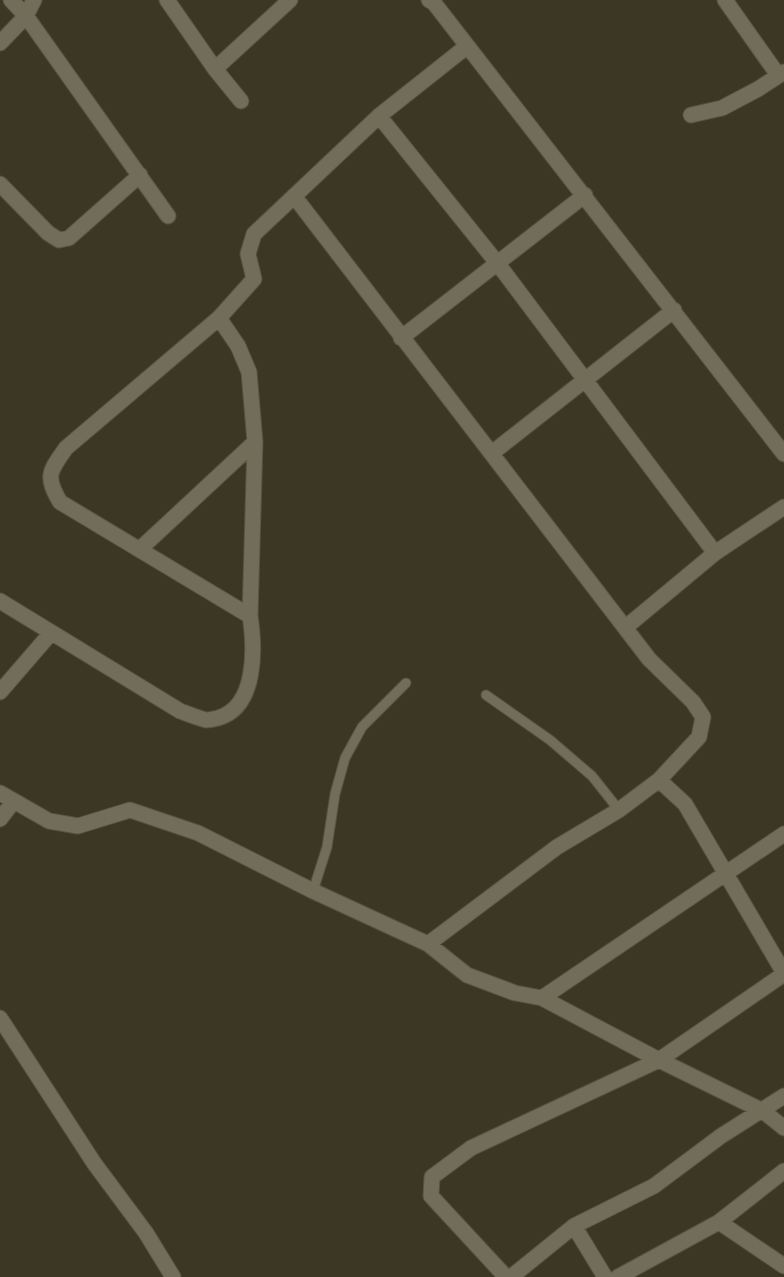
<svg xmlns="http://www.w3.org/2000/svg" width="784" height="1277" viewBox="0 0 784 1277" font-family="Inter,sans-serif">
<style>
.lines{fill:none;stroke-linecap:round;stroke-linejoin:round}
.lane-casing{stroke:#565342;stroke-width:11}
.street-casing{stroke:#565342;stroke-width:17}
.lane{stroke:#716d59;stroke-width:9}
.street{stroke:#716d59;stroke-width:15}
</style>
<rect width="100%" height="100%" fill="#3b3724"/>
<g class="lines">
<g class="lane-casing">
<path id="lane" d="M486,695L550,740L592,776L619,810
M313,891L327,847L335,794L345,758L362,727L406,683"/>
</g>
<g class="street-casing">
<path id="street" d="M11,0L26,16L168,216
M167,0L215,69L241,101
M429,0L434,3L784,454
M725,0L778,75
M0,43L26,16L34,0
M215,69L290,0
M691,115L722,108L758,89L784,72
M379,116L498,264L715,553
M0,184L48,233L59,240L69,238L140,175
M294,196L649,659L693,702L703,717L699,737L659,780L619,810L557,847L428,944
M401,338L585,195
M492,453L674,310
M140,549L255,442
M0,601L180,711C188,714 198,718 206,720C210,720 214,719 218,718C257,707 255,648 250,616L255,442L249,372L238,346L219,318
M250,616L60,502C45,476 49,472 66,448L219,318L254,279L248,254L254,234L379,116L466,47
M626,627L715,553L784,507
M0,692L51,633
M659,780L685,804L784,973
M0,793L49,821L78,826L130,810L198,833L313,891L428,944L467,975L515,993L542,998L659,1060L763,1111L784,1128
M0,819L14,801
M542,998L784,834
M0,1018L94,1163L146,1233L173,1277
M719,1222L784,1266
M574,1226L605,1277
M506,1277L431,1196L432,1177L471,1148L659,1060L784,974
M511,1277L574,1226L654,1186L721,1136L784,1096
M618,1277L719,1222L784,1171"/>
</g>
<use href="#lane" class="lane"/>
<use href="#street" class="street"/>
</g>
</svg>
